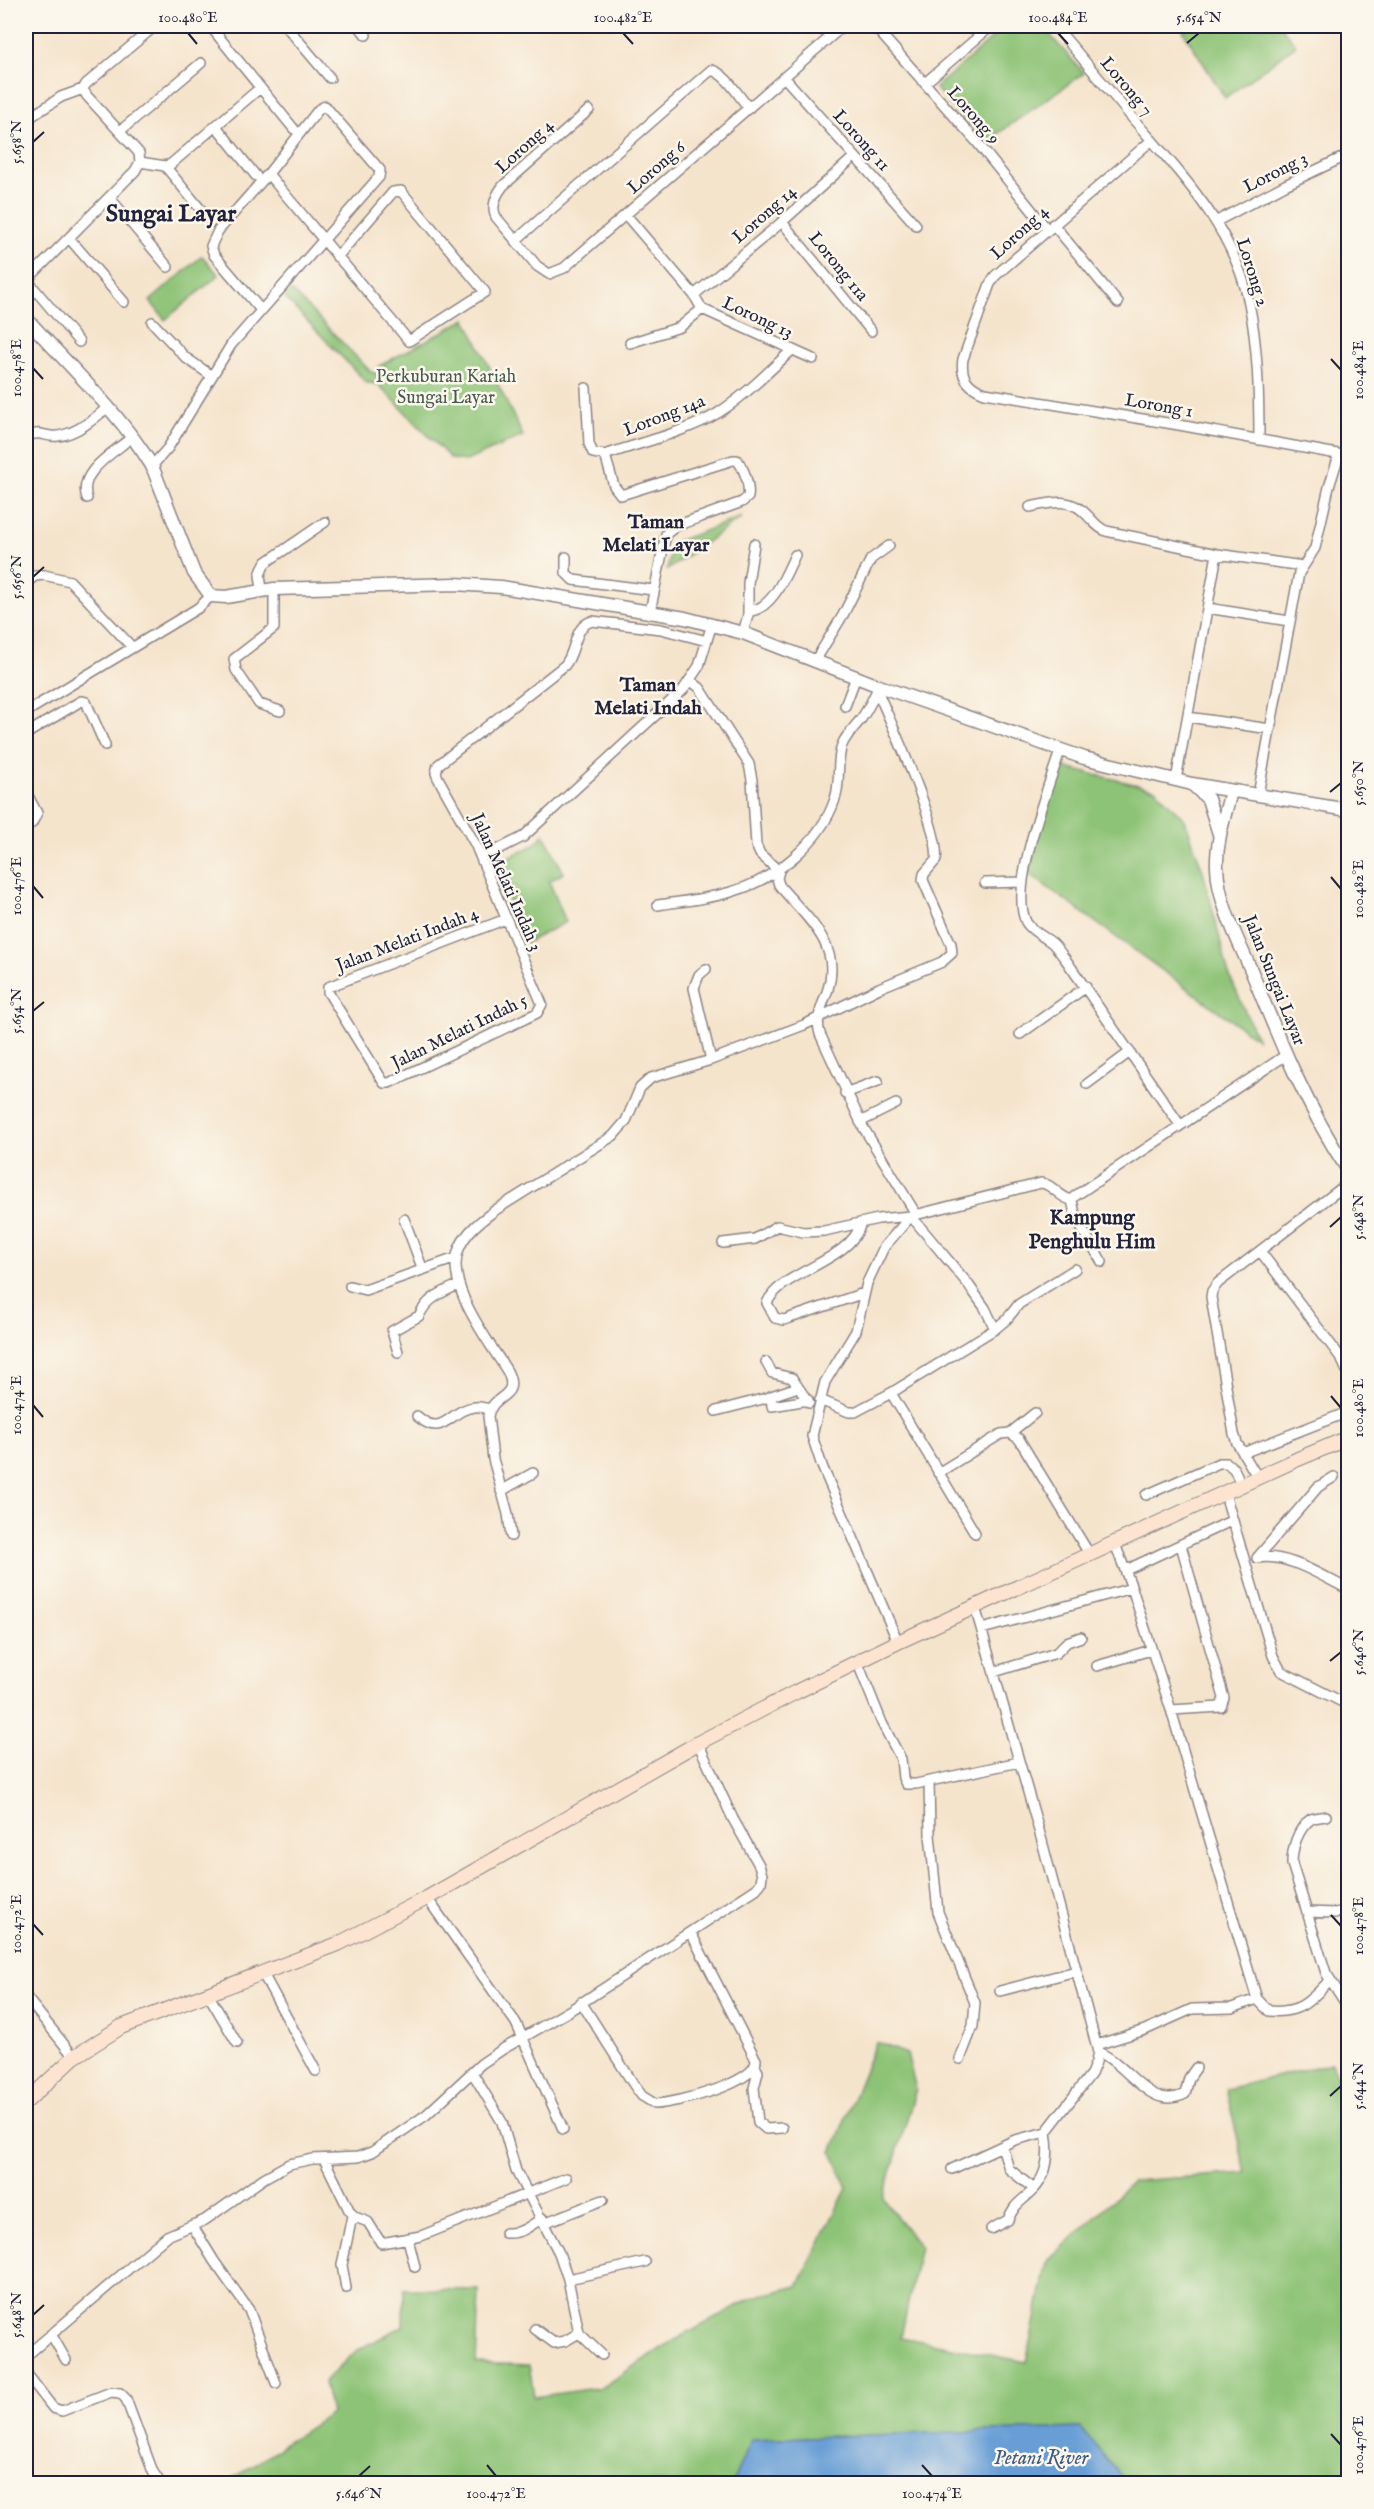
<svg xmlns="http://www.w3.org/2000/svg" width="1374" height="2509" viewBox="0 0 1374 2509" font-family="'IM FELL English',serif">
<style>
.green{fill:#8dc376;stroke:#587258;stroke-width:1.5}
.water{fill:#679ed5;stroke:#446088;stroke-width:1.5}
.lines{fill:none;stroke-linecap:round;stroke-linejoin:round}
.minor-casing{stroke:#8c8384;stroke-width:12}
.tertiary-casing{stroke:#8c8384;stroke-width:15}
.secondary-casing{stroke:#8c8384;stroke-width:16}
.minor{stroke:#fff;stroke-width:9}
.tertiary{stroke:#fff;stroke-width:12}
.secondary{stroke:#fde4d1;stroke-width:14}
.ticks{fill:none;stroke:#22223b;stroke-width:2}
.labels{text-anchor:middle;stroke-width:5;stroke-linejoin:round;paint-order:stroke}
.street-label{font-size:18px;fill:#22223b;stroke:#fbf7ec}
.park-label{font-size:18px;fill:#475a50;stroke:#fbf7ec}
.neighbourhood-label{font-size:20px;font-weight:bold;fill:#22223b;stroke:#fbf7ec}
.water-label{font-size:20px;font-style:italic;fill:#415a80;stroke:#fbf7ec}
.quarter-label{font-size:21px;font-weight:bold;fill:#22223b;stroke:#fbf7ec}
.district-label{font-size:24px;font-weight:bold;fill:#22223b;stroke:#fbf7ec}
.neatline{fill:none;stroke:#22223b;stroke-width:2}
.ticks-label{font-size:15px;text-anchor:middle;fill:#22223b}
</style>
<rect width="100%" height="100%" fill="#fbf7ec"/>
<filter id="ink" filterUnits="userSpaceOnUse"><feTurbulence type="fractalNoise" baseFrequency=".0167" numOctaves="2"/><feDisplacementMap in="SourceGraphic" scale="12" xChannelSelector="R" yChannelSelector="G"/><feConvolveMatrix kernelMatrix="1 2 1 2 8 2 1 2 1" color-interpolation-filters="sRGB"/></filter>
<filter id="wash" filterUnits="userSpaceOnUse"><feTurbulence type="fractalNoise" baseFrequency=".008" numOctaves="4" result="noise"/><feDisplacementMap in="SourceGraphic" scale="24" xChannelSelector="R" yChannelSelector="G"/><feGaussianBlur stdDeviation="1.35" result="paint"/><feColorMatrix in="noise" values="0 0 0 0 0 0 0 0 0 0 0 0 0 0 0 0 0 1.4 0 .05"/><feComposite in="paint" operator="in"/></filter>
<g filter="url(#wash)">
<rect width="100%" height="100%" fill="#f5e4cc"/>
<path class="green" d="M1006,26H1042L1084,73L986,142L935,88Z
M1197,26H1280L1296,45L1225,98L1183,31Z
M202,256L219,275L165,320L150,301Z
M292,291L371,372L376,374L379,366L466,319L523,436L466,461L451,459L378,384L367,383L285,298Z
M742,517L667,570L672,543Z
M1058,766L1155,789L1185,820L1203,871L1228,972L1257,1039L1029,874L1038,825Z
M544,834L564,873L549,881L566,922L526,943L500,878L499,869L504,859L533,846Z
M876,2042L907,2054L916,2089L883,2199L920,2246L901,2337L1026,2362L1047,2262L1133,2181L1246,2173L1226,2089L1332,2063L1348,2101V2483H1127L1080,2428L752,2439L732,2483L230,2484L231,2480L331,2413L324,2382L356,2351L403,2326L404,2289L479,2290L476,2363L529,2365L534,2397L602,2387L668,2344L754,2297L798,2286L847,2188L832,2152Z"/>
<path class="water" d="M1080,2428L1127,2483H732L752,2439Z"/>
</g>
<g filter="url(#ink)">
<g class="lines">
<g class="minor-casing">
<path id="minor" d="M210,26L294,129
M286,26L330,78
M359,26L366,35
M820,26L830,37
M874,26L976,141L1047,229
M1055,26C1081,57 1108,89 1134,120C1182,175 1234,229 1249,303C1258,347 1259,395 1259,440
M784,77L916,225
M925,83L991,26
M589,110L503,186C496,195 491,207 496,217L537,266L549,274L564,268L843,26
M26,120L61,97L83,89
M216,126L256,176
M120,131L201,63
M1152,140L995,276L990,284L963,359C960,377 968,387 985,393L1179,425L1348,456
M140,162L139,153L87,96L83,89L86,84L155,26
M140,162L165,166L171,164L260,88
M165,166L211,222
M268,174L409,341L485,292L401,191L393,192L337,257
M109,197L168,267
M626,215L694,295L702,309L813,359
M1217,221L1285,185L1348,155
M782,222L871,331
M1053,224L1118,303
M69,238L124,302
M515,241L711,70C726,73 739,97 749,108
M27,280L79,342
M26,281L135,171L140,162
M694,295L782,222L854,157
M152,322L186,358L212,376
M630,343L680,327L702,309
M586,388L589,444L593,453L605,455C637,444 689,431 718,413C745,396 768,372 792,350
M26,436C44,430 45,438 58,436C76,434 94,419 107,408
M605,455L614,486L621,495L733,460H737C744,468 750,485 748,497L742,502L676,526L666,534L650,612
M152,466L168,448L231,345L379,177L380,170L325,106L319,109L268,174L218,231L211,246L214,255L261,310
M87,498C77,472 115,452 132,437
M1030,507C1053,502 1071,497 1088,516C1094,522 1098,528 1106,531L1217,554L1303,566
M566,557V573L573,580L653,590
M26,583L35,576L44,575L70,581L132,647
M274,589V628L234,659L236,670L259,704L280,711
M262,590L260,575L265,563L325,522
M1207,608L1289,621
M748,611C772,611 786,574 795,555
M743,633L748,615V583L754,544
M815,661L843,615L871,559L889,546
M691,681L700,688L749,764L752,780L756,845L760,854L779,871
M845,706L856,677
M26,712L198,608L211,596
M1188,717L1270,729
M26,734L81,701L86,702L105,745
M1060,751C1048,789 1009,886 1026,922C1031,931 1043,936 1051,942C1057,947 1061,954 1066,960L1180,1125
M1176,780L1217,554
M26,792L37,813L32,823L26,827
M1258,795L1299,573L1315,548L1329,487L1339,455
M481,858L523,837L683,690L699,666L712,624
M779,871L777,878L779,885C805,917 842,943 828,989C823,1004 815,1018 820,1034L863,1127L916,1214
M985,883L1023,882
M658,905C683,901 710,899 734,891C775,879 821,842 835,799C841,782 836,762 842,745C846,735 854,728 861,719C868,710 873,698 878,688
M506,919L328,987V992L384,1083H389L537,1013L542,1004L475,844L438,778L436,773L438,765L565,665C577,650 573,627 592,621L661,629L707,641
M706,969L699,975L694,988L711,1060
M1020,1034L1086,987
M1087,1084L1130,1052
M845,1093L878,1081
M860,1122L896,1104
M1340,1190L1348,1201
M404,1219L423,1270
M861,1223C851,1262 782,1270 767,1303L775,1318L784,1320L864,1293
M723,1243L755,1239L777,1226L803,1232L824,1231L878,1219L911,1216L1041,1183C1053,1184 1059,1198 1072,1200
M1260,1251L1341,1358L1348,1373
M1102,1262L1076,1219L1072,1200L1075,1196L1286,1055
M350,1286L365,1290L456,1258
M995,1329L1007,1319L1019,1304L1075,1269
M398,1352L392,1331L419,1316C427,1298 441,1293 458,1285
M766,1362L772,1373L792,1378L809,1403
M798,1387L771,1396L772,1406L808,1400
M891,1393L975,1533
M820,1400L849,1412H855L891,1393L995,1329L985,1308L968,1284L911,1216
M716,1411L770,1397
M417,1416C444,1440 449,1409 475,1407C479,1406 485,1408 489,1409
M1010,1433L1019,1439L1090,1555
M1243,1453L1348,1412
M938,1473L1001,1434L1010,1433L1035,1413
M1258,1478L1237,1443L1234,1434L1211,1297L1212,1291L1218,1283L1348,1183
M501,1491L533,1473
M1225,1494L1273,1656L1281,1671L1348,1705
M1146,1495L1219,1463H1227L1234,1469L1242,1486
M511,1536L508,1514L493,1459L488,1416C492,1393 521,1399 507,1371C489,1341 444,1285 459,1249C466,1231 482,1220 497,1209L613,1136L626,1121L640,1088L651,1078L711,1060L804,1025L879,988L942,962L952,953L951,944L923,880L924,874L936,860C942,833 890,721 877,690
M1115,1544L1132,1588L1171,1710L1257,1999L1269,2011C1300,2014 1310,2001 1330,1980
M1257,1558L1318,1487L1334,1477
M1257,1558C1288,1553 1321,1576 1348,1589
M1126,1570L1233,1520
M982,1629L1132,1588
M898,1642L822,1466L812,1436L825,1382L856,1331L867,1283L884,1247L911,1216
M857,1661L882,1723L901,1759L903,1778L906,1784H916L1019,1762
M1097,1666L1151,1650
M994,1672L1056,1653L1067,1642L1081,1637
M1171,1710L1221,1707L1224,1698L1181,1545
M929,1781L930,1835L938,1912L975,2003L973,2026L960,2059
M1326,1816C1322,1817 1315,1817 1311,1819C1297,1829 1292,1849 1292,1864L1326,1973L1348,2007
M427,1898L516,2023L563,2129
M1307,1912L1335,1913L1348,1910
M263,1974L316,2071
M1000,1991L1076,1971
M208,1994L237,2043
M26,1997L74,2057
M581,2002L634,2085L642,2096L655,2104C675,2103 757,2084 756,2060L691,1933
M1096,2045L1145,2030L1192,2009L1232,2008L1257,1999
M1098,2052C1130,2065 1149,2112 1185,2094L1189,2078L1196,2068
M755,2066L758,2072L754,2088L758,2122L766,2129L782,2128
M472,2072L502,2122L516,2171L559,2253L568,2279L579,2333L602,2355
M1002,2146L1009,2169L1034,2189
M324,2159L350,2212L355,2217L368,2222L381,2243L421,2236L566,2178
M952,2169L1015,2140L1046,2132L1091,2074L1096,2062L1098,2052L1042,1841L975,1607
M544,2223L603,2200
M192,2225L214,2261L249,2310L276,2383
M991,2229L1008,2220C1014,2205 1018,2204 1029,2194C1048,2178 1050,2155 1046,2132
M505,2233C521,2234 529,2227 542,2218
M408,2239L415,2267
M568,2279L645,2262
M346,2288L342,2265L352,2216
M535,2329L554,2343L565,2341L579,2333
M51,2334L66,2360
M26,2356L167,2236L205,2220L264,2178L289,2164L313,2159L358,2157L372,2152L426,2115L481,2064L503,2049L569,2011L756,1889L761,1883L762,1875L759,1865L733,1819L698,1743
M26,2373L53,2408L62,2411L111,2392L120,2393L126,2399L153,2472L161,2484"/>
</g>
<g class="tertiary-casing">
<path id="tertiary" d="M26,318C68,365 120,413 152,466L194,573L211,596L226,597L274,589L455,584L501,587L685,618L743,633L879,686L1084,758L1192,784L1348,810
M1193,785L1208,799L1219,834
M1231,791C1225,816 1216,841 1217,867C1218,902 1237,938 1251,970C1279,1040 1307,1108 1348,1170"/>
</g>
<g class="secondary-casing">
<path id="secondary" d="M26,2102L74,2057L121,2027L338,1944L427,1898L698,1743L796,1692L898,1642L1298,1459L1348,1438"/>
</g>
<use href="#minor" class="minor"/>
<use href="#tertiary" class="tertiary"/>
<use href="#secondary" class="secondary"/>
</g>
</g>
<path class="ticks" d="M188,33L197,44M623,33L633,44M1058,33L1068,44M1187,43L1199,33M33,142L44,132M1331,359L1341,370M33,368L43,379M33,577L44,567M1330,792L1341,783M1331,877L1341,889M33,886L43,898M33,1011L44,1002M1330,1227L1341,1217M1331,1396L1341,1408M33,1405L43,1417M1330,1661L1341,1652M1331,1915L1341,1926M33,1924L43,1935M1330,2096L1341,2086M33,2315L44,2305M1331,2434L1341,2445M487,2465L496,2476M922,2465L932,2476M359,2476L370,2466"/>
<g class="labels">
<g class="street-label">
<text transform="translate(1127 86) rotate(50)" y="6">Lorong 7</text>
<text transform="translate(974 115) rotate(49)" y="6">Lorong 9</text>
<text transform="translate(862 140) rotate(48)" y="6">Lorong 11</text>
<text transform="translate(524 146) rotate(-42)" y="6">Lorong 4</text>
<text transform="translate(656 167) rotate(-41)" y="6">Lorong 6</text>
<text transform="translate(1275 172) rotate(-27)" y="6">Lorong 3</text>
<text transform="translate(764 214) rotate(-41)" y="6">Lorong 14</text>
<text transform="translate(1019 232) rotate(-42)" y="6">Lorong 4</text>
<text transform="translate(839 266) rotate(51)" y="6">Lorong 11a</text>
<text transform="translate(1253 272) rotate(72)" y="6">Lorong 2</text>
<text transform="translate(758 317) rotate(25)" y="6">Lorong 13</text>
<text transform="translate(1159 405) rotate(10)" y="6">Lorong 1</text>
<text transform="translate(664 415) rotate(-21)" y="6">Lorong 14a</text>
<text transform="translate(507 882) rotate(66)" y="6">Jalan Melati Indah 3</text>
<text transform="translate(407 939) rotate(-21)" y="6">Jalan Melati Indah 4</text>
<text transform="translate(1275 980) rotate(68)" y="6">Jalan Sungai Layar</text>
<text transform="translate(459 1031) rotate(-26)" y="6">Jalan Melati Indah 5</text>
</g>
<g class="park-label">
<text x="446" y="382">Perkuburan Kariah<tspan x="446" dy="21">Sungai Layar</tspan></text>
</g>
<g class="neighbourhood-label">
<text x="656" y="528">Taman<tspan x="656" dy="23">Melati Layar</tspan></text>
<text x="648" y="691">Taman<tspan x="648" dy="23">Melati Indah</tspan></text>
</g>
<g class="water-label">
<text x="1041" y="2464">Petani River</text>
</g>
<g class="quarter-label">
<text x="1092" y="1224">Kampung<tspan x="1092" dy="24">Penghulu Him</tspan></text>
</g>
<g class="district-label">
<text x="171" y="221">Sungai Layar</text>
</g>
</g>
<rect width="1374" height="2509" fill="none" stroke="#fbf7ec" stroke-width="66"/>
<rect x="33" y="33" width="1308" height="2443" class="neatline"/>
<g class="ticks-label">
<text x="188" y="22">100.480°E</text>
<text x="623" y="22">100.482°E</text>
<text x="1058" y="22">100.484°E</text>
<text x="1199" y="22">5.654°N</text>
<text transform="translate(16 142) rotate(-90)" y="5">5.658°N</text>
<text transform="translate(16 368) rotate(-90)" y="5">100.478°E</text>
<text transform="translate(1358 370) rotate(-90)" y="5">100.484°E</text>
<text transform="translate(16 577) rotate(-90)" y="5">5.656°N</text>
<text transform="translate(1358 783) rotate(-90)" y="5">5.650°N</text>
<text transform="translate(16 886) rotate(-90)" y="5">100.476°E</text>
<text transform="translate(1358 889) rotate(-90)" y="5">100.482°E</text>
<text transform="translate(16 1011) rotate(-90)" y="5">5.654°N</text>
<text transform="translate(1358 1217) rotate(-90)" y="5">5.648°N</text>
<text transform="translate(16 1405) rotate(-90)" y="5">100.474°E</text>
<text transform="translate(1358 1408) rotate(-90)" y="5">100.480°E</text>
<text transform="translate(1358 1652) rotate(-90)" y="5">5.646°N</text>
<text transform="translate(16 1924) rotate(-90)" y="5">100.472°E</text>
<text transform="translate(1358 1926) rotate(-90)" y="5">100.478°E</text>
<text transform="translate(1358 2086) rotate(-90)" y="5">5.644°N</text>
<text transform="translate(16 2315) rotate(-90)" y="5">5.648°N</text>
<text transform="translate(1358 2445) rotate(-90)" y="5">100.476°E</text>
<text x="359" y="2498">5.646°N</text>
<text x="496" y="2498">100.472°E</text>
<text x="932" y="2498">100.474°E</text>
</g>
</svg>
